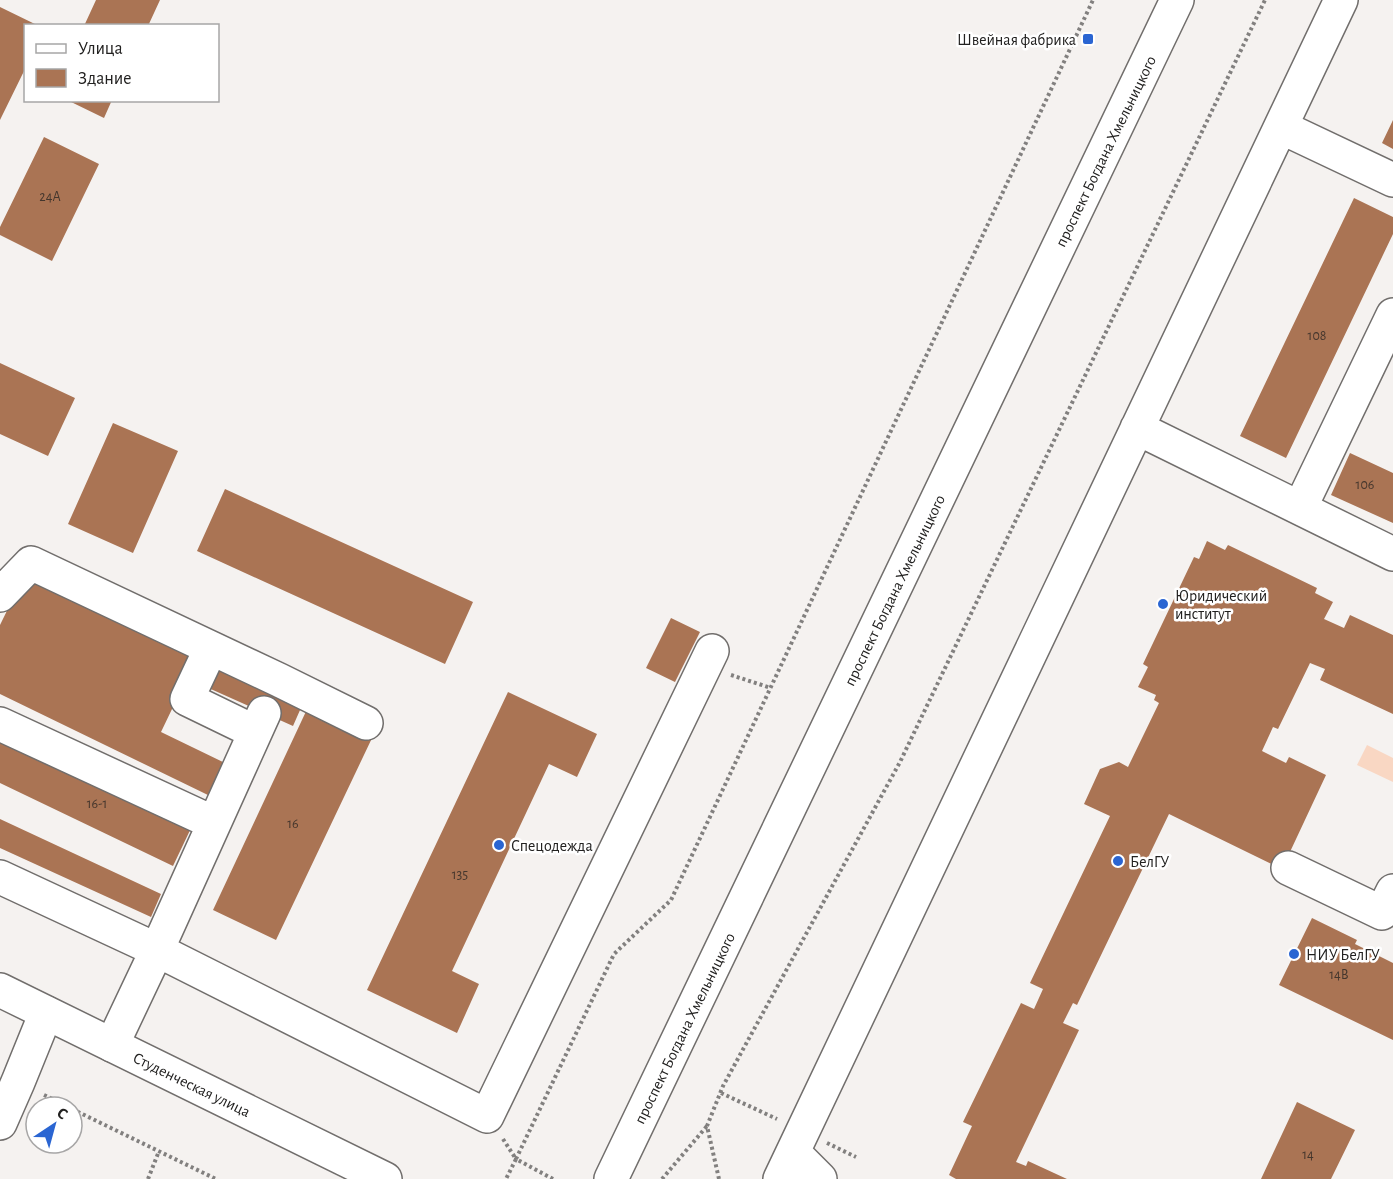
<svg xmlns="http://www.w3.org/2000/svg" width="1393" height="1179" viewBox="0 0 1393 1179" font-family="'Alegreya Sans',sans-serif">
<style>
.green{fill:#f9d7c3}
.building{fill:#aa7454}
.lines{fill:none;stroke-linecap:round;stroke-linejoin:round}
.minor-casing{stroke:#716e6c;stroke-width:36}
.major-casing{stroke:#716e6c;stroke-width:36}
.path{stroke:#82807f;stroke-width:4;stroke-dasharray:3 3;stroke-linecap:butt}
.minor{stroke:#fff;stroke-width:33}
.major{stroke:#fff;stroke-width:33}
.poi-dot{fill:#2a65d2;stroke:#fff;stroke-width:2}
.labels{text-anchor:middle;stroke-width:5;stroke-linejoin:round;paint-order:stroke}
.number-label{font-size:14px;fill:#44362d}
.poi-label{font-size:16px;fill:#222120;stroke:#fff;text-anchor:start}
.street-label{font-size:16px;fill:#222120;stroke:#fff}
</style>
<rect width="100%" height="100%" fill="#f5f2f0"/>
<path class="green" d="M1367,745L1393,758V782L1357,765Z"/>
<path class="building" d="M96,0H160L148,26H84Z
M0,7L39,26H26V67L0,120Z
M67,100H112L104,118Z
M1393,120V149L1382,143Z
M44,137L99,164L52,261L0,235V227Z
M1354,198L1393,217V234L1286,458L1240,436Z
M0,363L75,398L48,456L0,434Z
M113,423L178,451L133,553L68,524Z
M1350,453L1393,473V523L1331,495Z
M225,489L473,602L445,664L197,551Z
M1207,541L1225,550L1228,545L1317,588L1315,593L1333,602L1324,619L1344,628L1350,615L1393,635V714L1320,680L1325,669L1310,663L1278,729L1273,727L1262,751L1286,763L1289,757L1326,775L1282,869L1169,814L1077,1005L1073,1003L1063,1023L1079,1030L1016,1162L1026,1166L1028,1161L1067,1179H956L949,1175L972,1126L963,1122L1021,1003L1034,1009L1043,989L1030,983L1110,816L1084,804L1100,769L1119,762L1128,767L1159,703L1154,700L1156,695L1138,687L1148,667L1143,664L1194,557L1199,559Z
M24,576L196,659L161,732L225,763L210,796L0,694V625Z
M671,618L700,632L675,682L646,668Z
M215,661L304,701L293,726L204,686Z
M508,692L597,734L577,777L549,764L452,971L479,984L457,1033L367,990Z
M309,705L373,736L276,940L213,910Z
M0,731L193,824L173,866L0,783Z
M0,819L161,894L151,917L0,848Z
M1312,918L1357,940L1355,944L1393,963V1040L1279,985Z
M1297,1102L1355,1130L1331,1179H1261Z"/>
<g class="lines">
<g class="minor-casing">
<path id="minor" d="M1281,127L1393,180
M1137,428L1393,554
M1300,508L1393,315
M0,595L31,563L279,680L366,723
M211,648L187,699L255,732
M0,724L214,823
M1288,868L1382,913L1393,891
M0,877L157,950L487,1116L712,651
M112,1045L157,950L264,713
M0,1123L18,1082L46,1013
M793,1152L820,1179
M780,1179L1341,0"/>
</g>
<g class="major-casing">
<path id="major" d="M0,990L385,1179
M611,1179L1177,0"/>
</g>
<path class="path" d="M731,675L771,688
M721,1093L777,1119
M44,1095L69,1107
M72,1109L216,1179
M503,1139L516,1159L506,1179
M827,1143L856,1157
M148,1179L159,1151
M553,1179L516,1159L614,954L671,900L1093,0
M662,1179L707,1126
M719,1179L707,1126L723,1086L900,762L1265,0"/>
<use href="#minor" class="minor"/>
<use href="#major" class="major"/>
</g>
<g class="poi-dot">
<rect x="1082" y="33" width="12" height="12" rx="3"/>
<circle cx="1163" cy="604" r="6"/>
<circle cx="499" cy="845" r="6"/>
<circle cx="1118" cy="861" r="6"/>
<circle cx="1294" cy="954" r="6"/>
</g>
<g class="labels">
<g class="number-label">
<text x="50" y="201">24А</text>
<text x="1317" y="340">108</text>
<text x="1365" y="489">106</text>
<text x="97" y="808">16-1</text>
<text x="293" y="828">16</text>
<text x="460" y="879">135</text>
<text x="1339" y="979">14В</text>
<text x="1308" y="1159">14</text>
</g>
<g class="poi-label">
<text x="1076" y="45" text-anchor="end">Швейная фабрика</text>
<text x="1175" y="601">Юридический<tspan x="1175" dy="18">институт</tspan></text>
<text x="511" y="851">Спецодежда</text>
<text x="1130" y="867">БелГУ</text>
<text x="1306" y="960">НИУ БелГУ</text>
</g>
<g class="street-label">
<text transform="translate(1105 151) rotate(-64)" y="6">проспект Богдана Хмельницкого</text>
<text transform="translate(894 590) rotate(-64)" y="6">проспект Богдана Хмельницкого</text>
<text transform="translate(684 1028) rotate(-64)" y="6">проспект Богдана Хмельницкого</text>
<text transform="translate(192 1084) rotate(26)" y="6">Студенческая улица</text>
</g>
</g>
<rect x="24" y="24" width="195" height="78" fill="#ffffff" stroke="#a7a6a6" stroke-width="1.5"/>
<rect x="36" y="44" width="30" height="9" fill="#ffffff" stroke="#a7a6a6" stroke-width="1.5"/>
<text x="78" y="54" font-size="18" fill="#222120">Улица</text>
<rect x="36" y="69" width="30" height="18" fill="#aa7454" stroke="#a7a6a6" stroke-width="1.5"/>
<text x="78" y="84" font-size="18" fill="#222120">Здание</text>
<g transform="translate(54 1125) rotate(36)"><circle r="28" fill="#ffffff" stroke="#a7a6a6" stroke-width="1.5"/>
<path d="M0-4.5L10 22L0 15L-10 22Z" fill="#2a65d2"/>
<text y="-9" font-size="16" font-weight="bold" text-anchor="middle" fill="#222120">С</text>
</g>
</svg>
